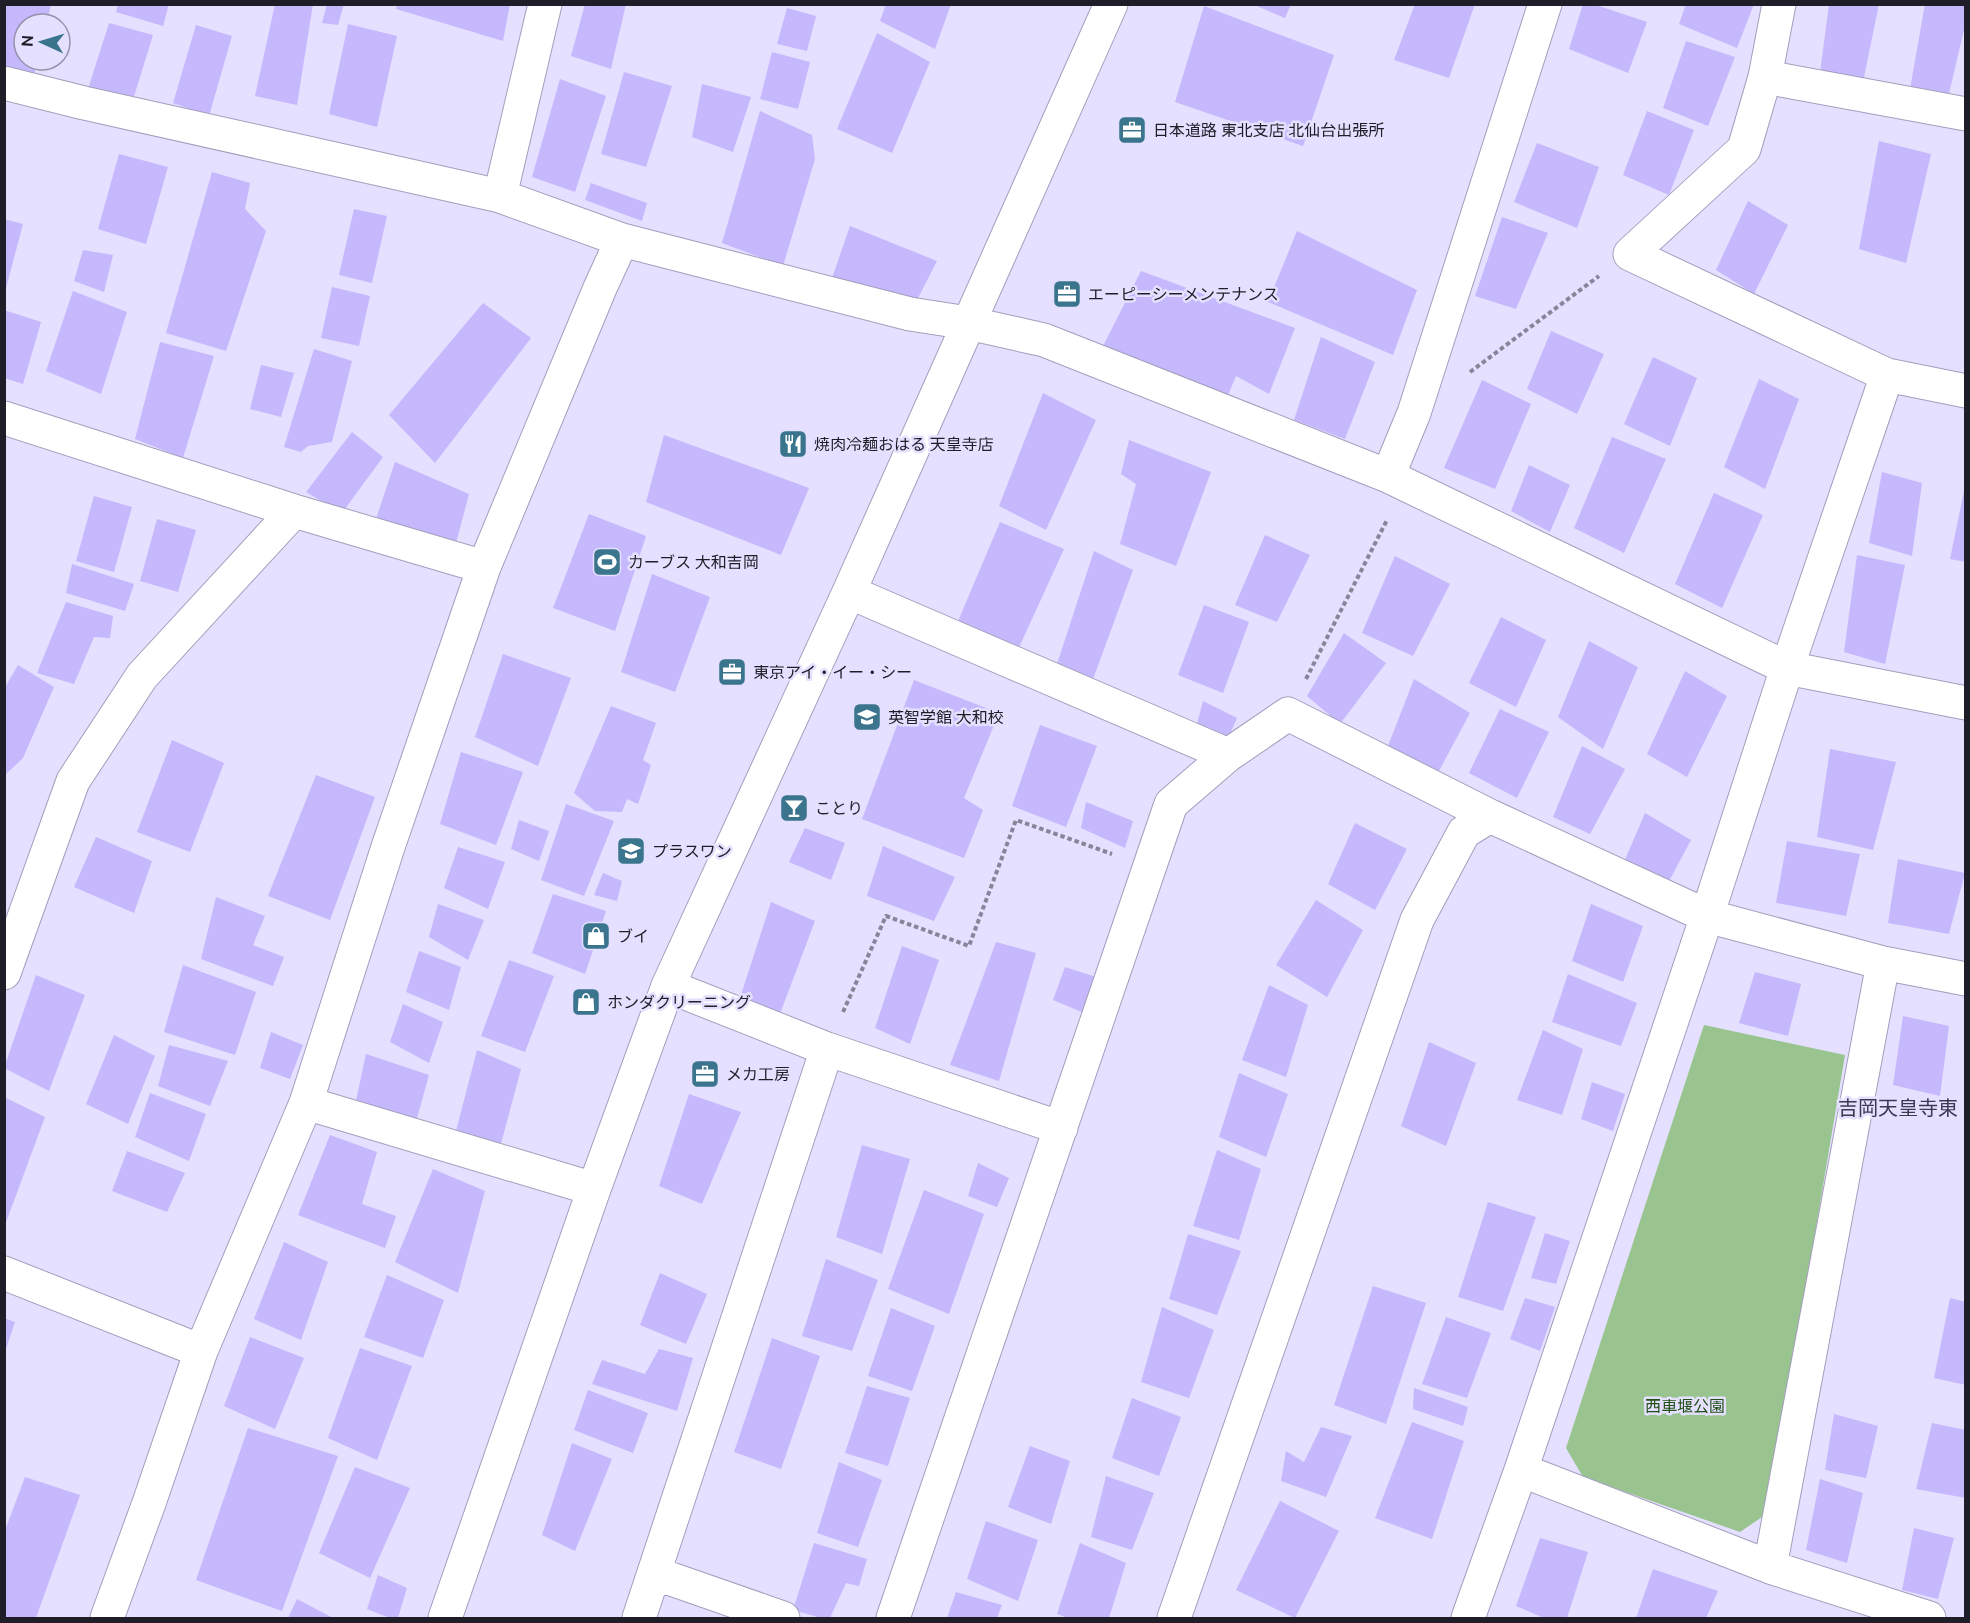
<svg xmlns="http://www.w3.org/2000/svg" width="1970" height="1623" viewBox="0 0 1970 1623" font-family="Ubuntu,'Noto Sans JP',sans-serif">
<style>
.green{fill:#99c48f}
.building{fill:#c5b8fd}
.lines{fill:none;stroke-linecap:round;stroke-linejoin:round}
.minor-casing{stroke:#a39ebc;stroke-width:35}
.path{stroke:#88849a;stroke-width:4;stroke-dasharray:4.5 3;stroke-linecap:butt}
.minor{stroke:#fff;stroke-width:33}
.labels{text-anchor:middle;stroke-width:5;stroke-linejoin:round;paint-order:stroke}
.poi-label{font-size:16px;fill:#1f1d28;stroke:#e5e0ff;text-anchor:start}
.park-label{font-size:16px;fill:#214f15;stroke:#e5e0ff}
.quarter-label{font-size:20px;fill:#3d3851;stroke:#e5e0ff}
</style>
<rect width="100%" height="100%" fill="#e5e0ff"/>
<path class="green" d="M1704,1025L1845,1055L1768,1513L1740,1532L1583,1477L1566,1448Z"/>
<path class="building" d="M4,4H51L47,24H24V60H38L33,78L4,71Z
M118,4H169L163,26L116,12Z
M275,4H313L297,105L255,96Z
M327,4H344L338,25L322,23Z
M397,4H510L503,41L396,9Z
M585,4H626L611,69L571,56Z
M886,4H951L935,49L880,21Z
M1252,4H1291L1285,18Z
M1415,4H1475L1449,78L1394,60Z
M1583,4H1593L1647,22L1628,73L1569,49Z
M1686,4H1754L1737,48L1679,24Z
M1829,4H1879L1862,87L1820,73Z
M1925,4H1966V21L1948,98L1910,89Z
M1204,6L1334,55L1303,146L1175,102Z
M787,8L816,16L807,51L777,44Z
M109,23L153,35L132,103L88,89Z
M348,24L397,36L377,127L329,114Z
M196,25L232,36L209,116L173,103Z
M877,33L930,62L892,153L837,129Z
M1686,41L1735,57L1708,126L1663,108Z
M772,52L810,62L798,109L760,99Z
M624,72L672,86L646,167L601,154Z
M560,79L606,96L575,192L532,177Z
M702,84L751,97L733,152L692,137Z
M760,111L812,135L815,159L783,266L722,243Z
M1647,111L1694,130L1669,195L1623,175Z
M1879,141L1931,154L1906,263L1859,249Z
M1537,143L1599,167L1577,228L1514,202Z
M119,154L168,167L146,244L98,229Z
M212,172L250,183L245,209L266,231L226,351L166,333Z
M591,183L647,203L642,221L585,200Z
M1748,201L1788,225L1754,294L1716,270Z
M354,209L387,216L372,283L339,275Z
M1502,217L1548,233L1516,309L1475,296Z
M4,219L23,224L5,292H4Z
M850,226L937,261L912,310L832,278Z
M1297,231L1417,290L1393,355L1268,302Z
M83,250L113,255L104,292L74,281Z
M1141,271L1295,328L1269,394L1236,376L1226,400L1101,350Z
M332,287L370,296L359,346L321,338Z
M73,291L127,312L101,394L46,371Z
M483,303L531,338L435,463L389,415Z
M4,310L41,322L23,384L4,378Z
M1551,331L1604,354L1577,414L1527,389Z
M1321,337L1375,362L1345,439L1294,420Z
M160,342L214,356L183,458L135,439Z
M314,349L352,361L332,442L308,446L301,452L284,447Z
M1653,357L1697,378L1670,446L1624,424Z
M261,365L294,373L281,417L250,409Z
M1759,379L1799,399L1765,489L1724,467Z
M1482,380L1531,404L1495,489L1444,468Z
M1043,393L1096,420L1046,530L999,506Z
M352,432L383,457L342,513L306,492Z
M664,435L809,488L781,555L646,502Z
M1612,437L1666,459L1624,553L1574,528Z
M1129,440L1211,472L1176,566L1120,544L1136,484L1121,474Z
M395,462L469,494L455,547L375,522Z
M1529,465L1570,485L1550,532L1511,511Z
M1882,472L1922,483L1912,556L1869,543Z
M1964,491L1966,492V562L1950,559Z
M1714,493L1763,515L1722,608L1675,584Z
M94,496L132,507L114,572L76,561Z
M589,514L646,536L615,631L553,608Z
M157,519L196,530L178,592L140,581Z
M1000,522L1064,549L1016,654L956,626Z
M1265,535L1310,555L1277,622L1235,605Z
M1094,551L1133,570L1092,682L1056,667Z
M1857,555L1905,565L1885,664L1844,652Z
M1395,556L1450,584L1413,656L1362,633Z
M72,564L134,584L125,611L66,593Z
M652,574L710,597L675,692L621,672Z
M66,602L113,616L110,638L94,637L74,684L37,673Z
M1204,605L1249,622L1223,693L1178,675Z
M1501,617L1546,640L1516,707L1469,683Z
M1344,633L1386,663L1340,724L1307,696Z
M1589,641L1638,667L1603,749L1558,717Z
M503,654L571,678L538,766L475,737Z
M18,665L54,687L23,758L6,774L4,689Z
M1685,671L1727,696L1687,777L1647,754Z
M1414,679L1470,713L1439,771L1388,746Z
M914,680L999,713L964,798L983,810L964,858L862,819Z
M1203,701L1237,718L1226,743L1195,731Z
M611,706L656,723L643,760L651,765L638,804L627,799L622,812L595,811L574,793Z
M1500,709L1549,732L1517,798L1469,773Z
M1040,725L1097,746L1066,827L1012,806Z
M172,740L224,763L190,852L137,832Z
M1582,746L1625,769L1590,834L1553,817Z
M1830,749L1896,762L1873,850L1817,837Z
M461,752L523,772L496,845L440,824Z
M316,775L375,797L330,920L268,896Z
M1086,802L1133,821L1125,848L1081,828Z
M566,804L614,821L584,896L541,880Z
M1645,813L1691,840L1667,885L1624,862Z
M519,820L549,831L539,861L511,849Z
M1355,823L1407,849L1375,910L1328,884Z
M805,828L845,843L831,880L789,862Z
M96,837L152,861L134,913L74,887Z
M1787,841L1860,854L1846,916L1776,903Z
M883,846L955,877L934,921L867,896Z
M458,847L505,862L488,909L444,888Z
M1898,859L1965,873L1949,934L1888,923Z
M603,873L622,881L617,901L594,895Z
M553,894L606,911L585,974L532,953Z
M216,897L265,916L253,945L284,957L273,986L201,959Z
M1316,900L1363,930L1327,997L1276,965Z
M771,902L815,921L778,1019L739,1001Z
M438,904L484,920L468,960L429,937Z
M1591,904L1643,926L1623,982L1572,961Z
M996,942L1036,953L999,1081L950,1065Z
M902,946L939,960L910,1044L875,1028Z
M419,951L461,967L449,1010L406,992Z
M509,960L554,976L525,1052L481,1036Z
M183,965L256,992L235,1055L164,1032Z
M1065,967L1096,977L1084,1013L1053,1000Z
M1755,972L1801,984L1788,1036L1739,1023Z
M1568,974L1637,1003L1621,1046L1552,1022Z
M36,975L85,995L49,1091L4,1068Z
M1269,985L1308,1005L1286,1077L1242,1060Z
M403,1004L443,1022L429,1063L390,1042Z
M1903,1016L1949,1026L1940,1096L1893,1085Z
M1543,1030L1583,1049L1562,1115L1517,1100Z
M271,1032L303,1045L290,1079L260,1068Z
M114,1035L155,1056L128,1124L86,1104Z
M1429,1042L1476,1063L1446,1146L1401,1126Z
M169,1045L228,1061L210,1106L158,1086Z
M477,1050L521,1069L499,1151L455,1135Z
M366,1054L429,1075L415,1125L355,1105Z
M1239,1073L1288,1094L1266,1157L1219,1137Z
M1592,1082L1625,1094L1613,1131L1581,1119Z
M150,1093L206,1114L189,1161L135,1137Z
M689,1094L741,1112L702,1204L659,1186Z
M4,1097L45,1117L5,1225H4Z
M330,1135L377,1152L362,1204L396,1216L385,1248L298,1215Z
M862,1145L910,1159L882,1254L836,1237Z
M1217,1150L1261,1169L1239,1240L1193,1226Z
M127,1151L185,1173L167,1212L112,1191Z
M978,1163L1009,1178L997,1207L968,1196Z
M433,1169L485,1191L458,1293L395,1262Z
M924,1190L984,1214L949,1314L888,1289Z
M1488,1202L1536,1217L1503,1311L1458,1297Z
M1545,1233L1570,1241L1556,1284L1531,1278Z
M1188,1234L1241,1251L1217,1315L1169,1299Z
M284,1242L328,1262L301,1340L254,1319Z
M826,1259L878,1280L852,1351L802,1336Z
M660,1273L707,1294L686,1344L640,1325Z
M387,1275L444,1300L423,1358L364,1337Z
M1373,1286L1426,1303L1386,1424L1334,1405Z
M1525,1298L1555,1307L1540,1351L1510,1339Z
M1950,1298L1966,1302V1385L1934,1378Z
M1162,1307L1214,1330L1189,1398L1141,1382Z
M891,1308L935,1326L912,1391L868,1376Z
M1446,1317L1491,1333L1467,1398L1422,1384Z
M4,1318L15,1322L5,1352H4Z
M250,1337L304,1358L275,1429L224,1406Z
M772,1338L820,1356L781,1469L734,1452Z
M360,1348L412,1366L377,1460L328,1438Z
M659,1349L693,1358L677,1411L592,1384L602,1360L645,1374Z
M867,1386L910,1398L888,1466L845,1453Z
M1414,1388L1468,1407L1463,1426L1413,1409Z
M588,1390L648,1413L633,1453L574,1430Z
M1132,1398L1181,1417L1159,1476L1112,1458Z
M1834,1414L1878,1426L1866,1478L1825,1470Z
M1412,1422L1464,1441L1432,1539L1375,1518Z
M1932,1423L1966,1430V1498L1916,1489Z
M1321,1427L1352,1436L1326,1497L1281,1481L1286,1451L1304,1462Z
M248,1428L338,1456L282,1611L196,1580Z
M572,1443L612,1459L575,1551L542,1535Z
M1030,1446L1070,1461L1051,1524L1008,1507Z
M839,1462L882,1480L858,1547L817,1533Z
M355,1467L410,1488L370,1578L319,1553Z
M1106,1476L1154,1493L1132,1550L1091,1537Z
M25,1477L80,1495L36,1618H4V1533Z
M1820,1479L1863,1493L1847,1563L1806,1550Z
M1280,1501L1339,1531L1295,1618L1236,1590Z
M986,1521L1038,1540L1018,1601L967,1579Z
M1914,1528L1954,1538L1938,1599L1902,1590Z
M1540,1538L1588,1552L1567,1618H1544L1516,1606Z
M814,1543L867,1559L859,1586L846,1583L830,1618H821L793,1610Z
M1080,1543L1126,1563L1109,1618H1068L1057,1614Z
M1653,1569L1718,1591L1706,1618H1636Z
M378,1575L407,1588L398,1618H390L367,1609Z
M956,1592L1002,1605L997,1618H947Z
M297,1599L333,1618H288Z"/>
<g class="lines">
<g class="minor-casing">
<path id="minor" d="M1779,4L1765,77L1744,149L1630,254L1887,375L1966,391
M1765,77L1966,114
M4,83L84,103L500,196L622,240L910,314L968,323L1044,340L1388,476L1787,668L1966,703
M500,196L545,4
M4,418L294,511L484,567
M1388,476L1414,413L1545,4
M849,592L1228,755
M4,973L73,781L142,676L294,511
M668,986L827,1049L1061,1128
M306,1103L594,1189
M4,1273L201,1351
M1521,1470L1770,1567L1929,1618
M1770,1567L1883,963
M654,1573L783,1618
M107,1618L149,1503L201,1351L306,1103L388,847L484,567L600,288L622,240
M445,1618L594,1189L668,986L849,592L1111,4
M639,1618L827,1049
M893,1618L1171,804L1228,755L1288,714L1490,816L1707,916L1883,963L1966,979
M1174,1618L1417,920L1464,832L1490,816
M1468,1618L1521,1470L1707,916L1787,668L1887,375"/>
</g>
<path class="path" d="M1470,372L1599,276
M1306,679L1387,520
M843,1012L886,916L969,946L1016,820L1112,854"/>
<use href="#minor" class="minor"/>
</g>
<defs>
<g id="office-square" transform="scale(1.5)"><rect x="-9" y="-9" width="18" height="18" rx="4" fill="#3a748d" stroke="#e5e0ff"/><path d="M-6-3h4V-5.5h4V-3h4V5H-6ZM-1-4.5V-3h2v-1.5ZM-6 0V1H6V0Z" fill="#fff"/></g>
<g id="restaurant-square" transform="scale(1.5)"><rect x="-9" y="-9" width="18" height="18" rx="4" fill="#3a748d" stroke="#e5e0ff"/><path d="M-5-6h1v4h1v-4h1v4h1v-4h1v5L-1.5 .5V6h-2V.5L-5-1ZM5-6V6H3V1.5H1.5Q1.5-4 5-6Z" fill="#fff"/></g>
<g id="stadium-square" transform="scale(1.5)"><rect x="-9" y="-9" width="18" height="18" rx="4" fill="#3a748d" stroke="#e5e0ff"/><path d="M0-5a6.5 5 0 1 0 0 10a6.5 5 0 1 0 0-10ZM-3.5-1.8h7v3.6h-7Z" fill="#fff"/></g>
<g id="school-square" transform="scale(1.5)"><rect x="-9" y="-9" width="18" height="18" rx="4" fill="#3a748d" stroke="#e5e0ff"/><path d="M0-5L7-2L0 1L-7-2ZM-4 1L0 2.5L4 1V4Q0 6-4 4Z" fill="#fff"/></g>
<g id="bar-square" transform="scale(1.5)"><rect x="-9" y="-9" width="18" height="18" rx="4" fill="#3a748d" stroke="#e5e0ff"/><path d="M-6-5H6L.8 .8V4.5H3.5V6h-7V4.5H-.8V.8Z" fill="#fff"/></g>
<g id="shop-square" transform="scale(1.5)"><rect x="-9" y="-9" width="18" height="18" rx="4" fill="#3a748d" stroke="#e5e0ff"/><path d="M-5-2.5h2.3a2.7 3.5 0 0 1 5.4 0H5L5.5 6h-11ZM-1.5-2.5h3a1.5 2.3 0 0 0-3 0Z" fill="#fff"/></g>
</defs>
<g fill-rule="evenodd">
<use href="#office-square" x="1132" y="130"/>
<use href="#office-square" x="1067" y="294"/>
<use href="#restaurant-square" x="793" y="444"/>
<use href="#stadium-square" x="607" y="562"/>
<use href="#office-square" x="732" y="672"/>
<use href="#school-square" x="867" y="717"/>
<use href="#bar-square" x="794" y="808"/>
<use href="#school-square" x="631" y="851"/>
<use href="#shop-square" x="596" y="936"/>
<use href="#shop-square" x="586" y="1002"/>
<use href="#office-square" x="705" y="1074"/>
</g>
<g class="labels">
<g class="poi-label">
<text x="1153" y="136">日本道路 東北支店 北仙台出張所</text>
<text x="1088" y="300">エーピーシーメンテナンス</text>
<text x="814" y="450">焼肉冷麺おはる 天皇寺店</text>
<text x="628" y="568">カーブス 大和吉岡</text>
<text x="753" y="678">東京アイ・イー・シー</text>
<text x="888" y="723">英智学館 大和校</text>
<text x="815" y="814">ことり</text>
<text x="652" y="857">プラスワン</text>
<text x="617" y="942">ブイ</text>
<text x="607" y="1008">ホンダクリーニング</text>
<text x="726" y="1080">メカ工房</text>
</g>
<g class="park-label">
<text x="1685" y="1412">西車堰公園</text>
</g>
<g class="quarter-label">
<text x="1898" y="1115">吉岡天皇寺東</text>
</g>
</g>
<rect width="1970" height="1623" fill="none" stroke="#1f1d28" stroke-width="12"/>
<g transform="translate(42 42) rotate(274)"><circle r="28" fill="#e5e0ff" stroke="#9692a9" stroke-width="1.5"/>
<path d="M0-4.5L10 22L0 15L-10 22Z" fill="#3a748d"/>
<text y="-9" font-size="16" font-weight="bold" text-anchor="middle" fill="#1f1d28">N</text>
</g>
</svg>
